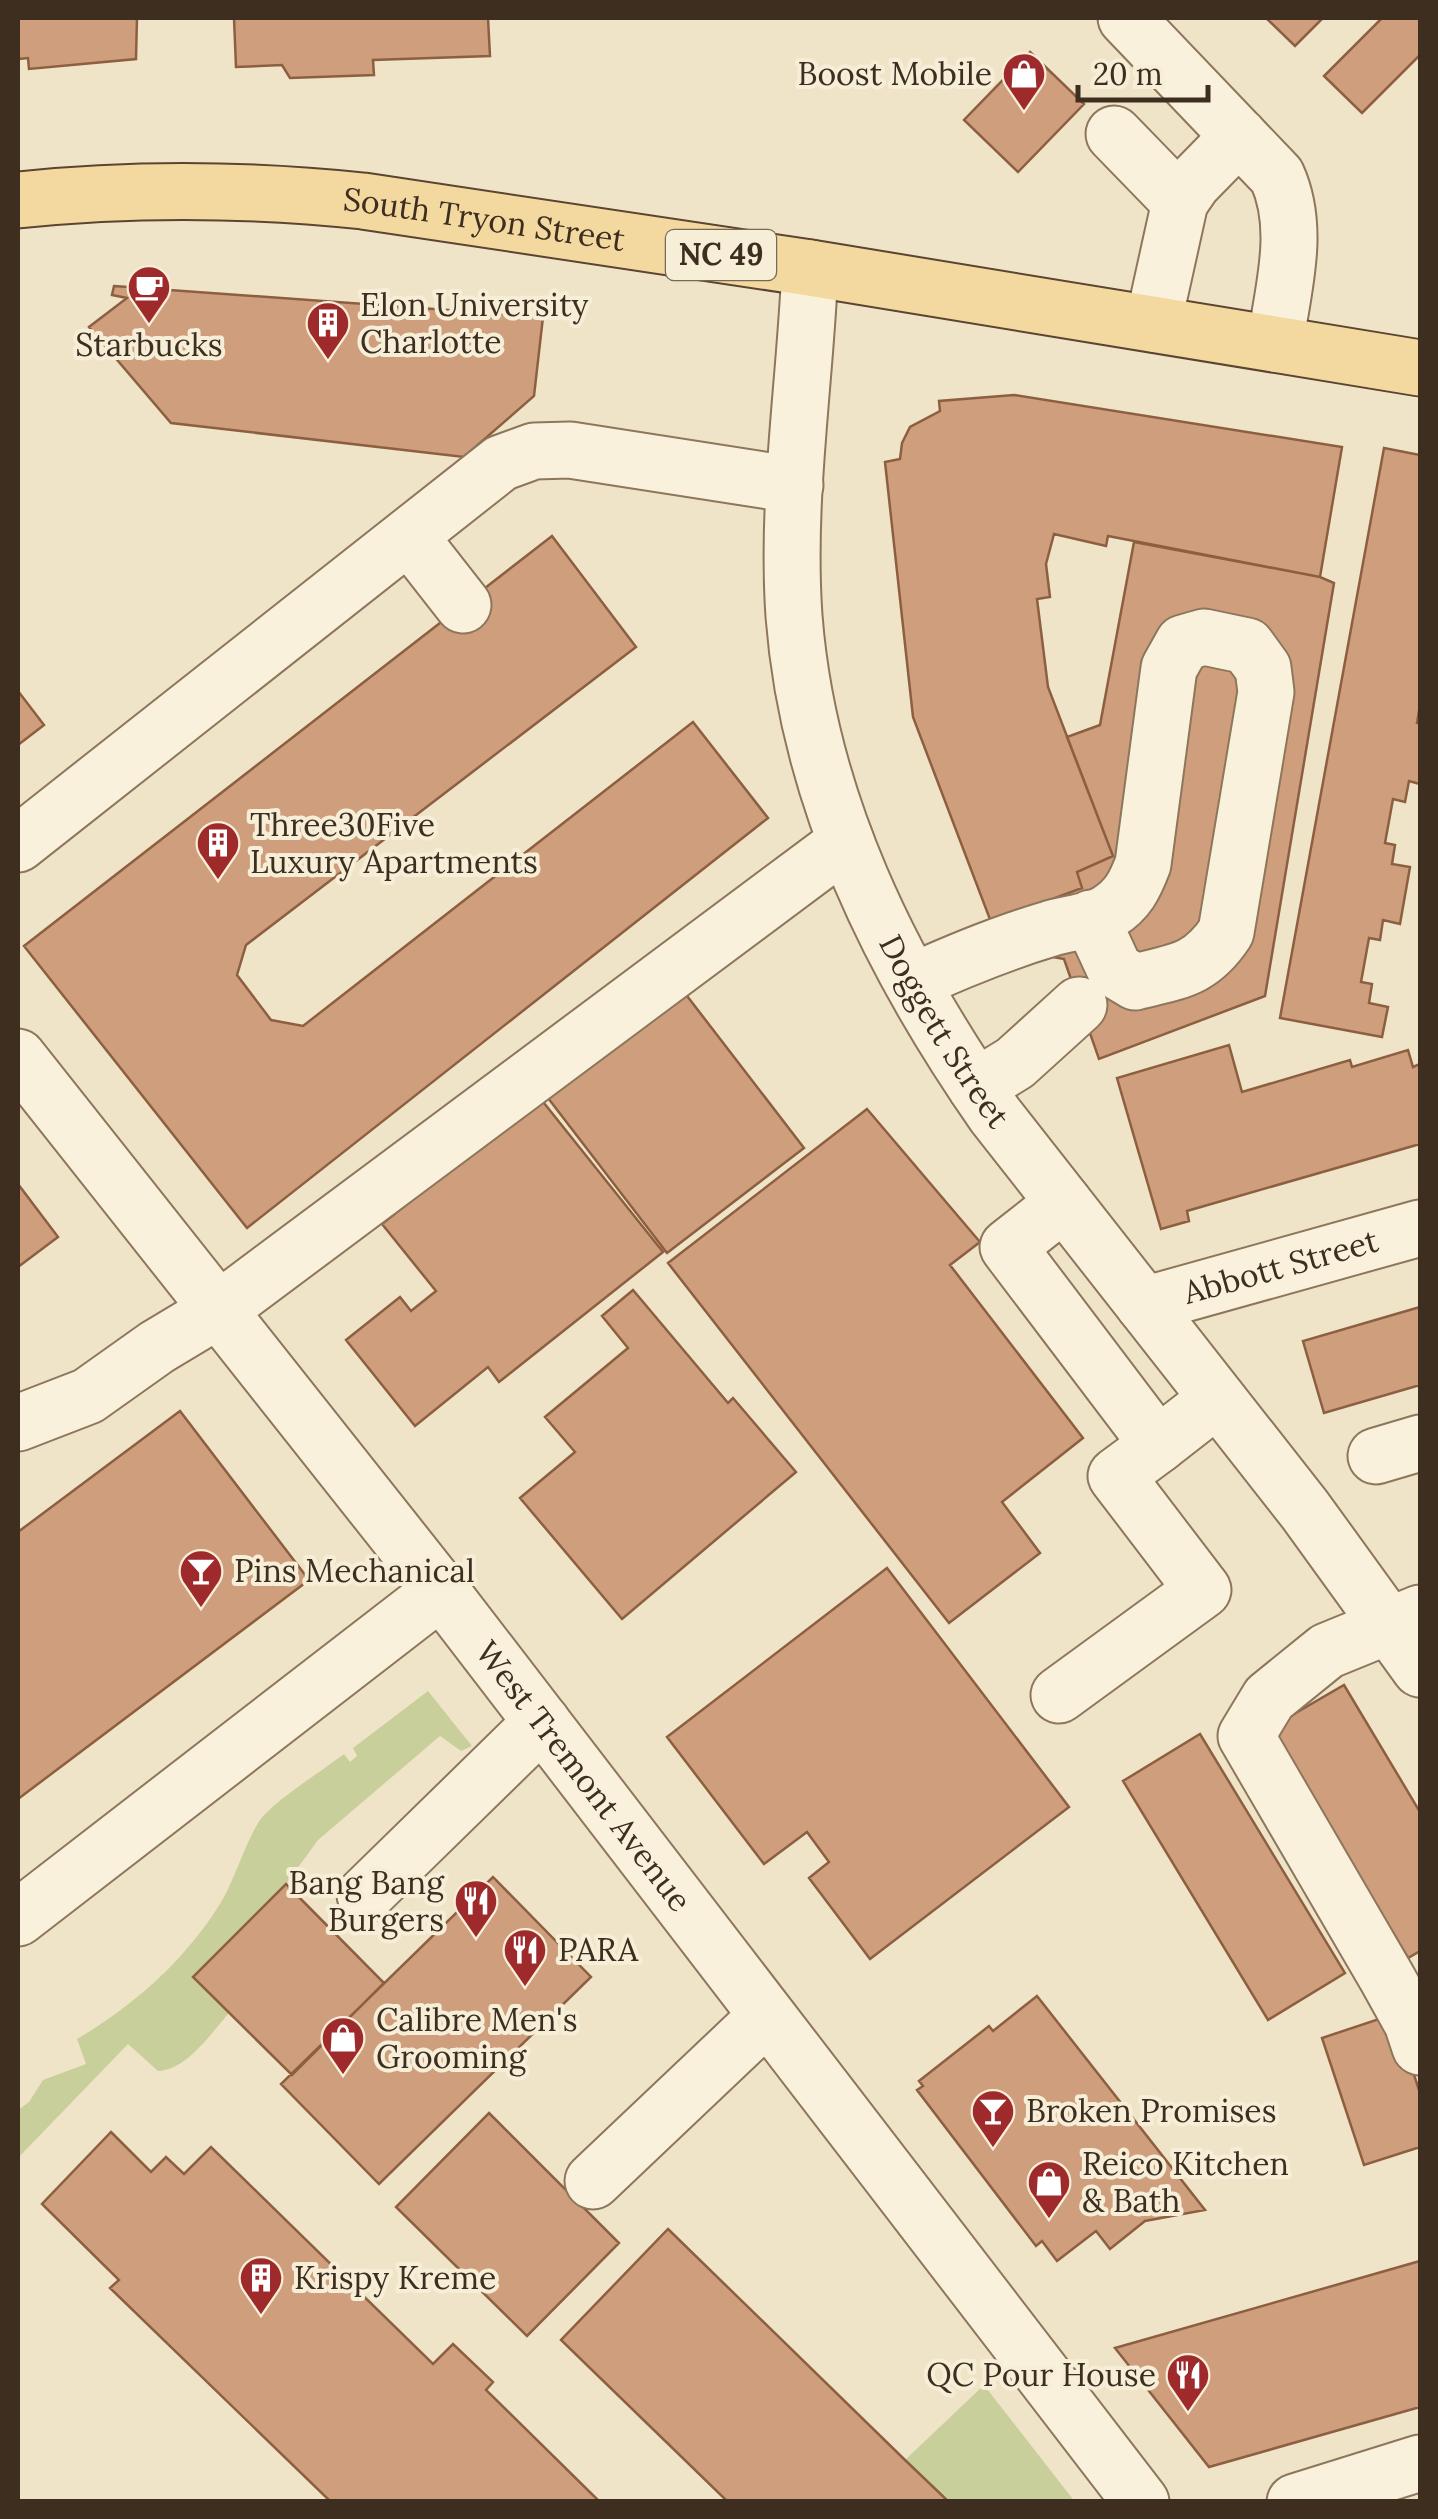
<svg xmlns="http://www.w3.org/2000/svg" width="1438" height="2519" viewBox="0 0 1438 2519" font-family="Lora,serif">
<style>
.green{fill:#c9cf9b}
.building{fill:#cf9f7d;stroke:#8d5f41;stroke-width:2.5}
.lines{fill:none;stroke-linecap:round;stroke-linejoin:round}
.minor-casing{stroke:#8d765c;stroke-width:59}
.major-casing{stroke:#5b4430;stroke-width:59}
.minor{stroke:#faf1dc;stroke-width:55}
.major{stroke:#f3d9a0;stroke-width:55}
.labels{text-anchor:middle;stroke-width:8;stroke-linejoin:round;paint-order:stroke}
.shield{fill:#f7eed8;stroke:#756857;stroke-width:2.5}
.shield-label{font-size:30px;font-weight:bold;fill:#3d2e20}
.poi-label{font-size:32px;fill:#3d2e20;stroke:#f7eed8;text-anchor:start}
.street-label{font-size:32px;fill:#3d2e20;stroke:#f7eed8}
</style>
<rect width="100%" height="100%" fill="#f0e4c8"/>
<path class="green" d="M428,1691L472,1746L461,1751L440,1736L318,1840L286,1884L194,1976L229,2013C211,2033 187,2070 158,2071L128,2044L18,2158V2110L29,2102L43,2080L86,2064L77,2039C135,2005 190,1956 224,1897C236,1876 250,1830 264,1815C287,1792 318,1774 344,1754L350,1762L357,1756L353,1748Z
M984,2385L1072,2498L1074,2501H949L905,2460Z"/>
<path class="building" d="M18,18H137L136,59L29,69L28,58L18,59Z
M234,18H488L490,56L373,60L374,75L290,78L282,65L236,67Z
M1266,18H1323L1295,46Z
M1382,18H1420V55L1362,113L1324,76Z
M1030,52L1084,104L1018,172L964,120Z
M114,286L543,317L534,396L464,457L171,423L89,327L127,298L112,295Z
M1014,395L1342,447L1320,577L1108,536L1106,546L1054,534L1046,564L1050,597L1037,599L1048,687L1113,856L1077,872L1082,888L991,922L913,717L885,462L900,459L902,443L910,427L940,411L939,401Z
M1384,448L1420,455V705L1417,723L1420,724V784L1409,781L1405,802L1393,799L1385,843L1395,845L1392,864L1410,867L1400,924L1383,920L1380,940L1369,938L1361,982L1372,984L1369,1003L1388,1007L1382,1037L1280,1018Z
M552,536L636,647L246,945L237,975L271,1020L303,1026L693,722L768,818L247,1228L24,946Z
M1134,542L1320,577L1334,583L1265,996L1099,1059L1064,959L1037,954L991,922L1082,888L1077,872L1113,856L1067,737L1100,725Z
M18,691L44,725L18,745Z
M684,992L804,1148L667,1253L548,1098Z
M1229,1045L1242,1092L1350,1060L1352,1067L1408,1050L1413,1067L1420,1064V1144L1187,1211L1189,1221L1161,1229L1117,1078Z
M540,1098L663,1252L499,1382L488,1367L415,1426L346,1340L400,1297L411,1311L436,1291L382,1224Z
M867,1109L980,1242L950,1265L1083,1438L1002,1502L1040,1553L949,1623L668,1263Z
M18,1184L58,1237L18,1267Z
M633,1290L728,1403L733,1398L796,1472L622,1619L520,1498L575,1452L545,1417L628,1348L602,1316Z
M1420,1307V1385L1324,1413L1303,1341Z
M180,1411L309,1580L18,1799V1532Z
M887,1568L1069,1807L870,1959L809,1878L829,1862L807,1832L764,1864L667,1737Z
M1344,1685L1420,1812V1951L1408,1958L1270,1728Z
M1200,1734L1345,1973L1268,2020L1123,1781Z
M493,1877L591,1977L379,2184L281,2084Z
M286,1884L384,1983L292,2075L193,1977Z
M1037,1996L1205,2210L1145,2221L1110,2249L1096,2231L1057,2261L1042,2241L1036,2246L917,2090L923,2086L919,2081L989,2026L993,2031Z
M1394,2014L1420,2093V2147L1364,2165L1322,2038Z
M489,2113L619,2243L527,2336L396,2207Z
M111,2132L151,2172L166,2157L184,2174L211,2147L433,2364L453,2344L493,2382L486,2390L600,2502H331L110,2288L119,2280L42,2204Z
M668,2229L905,2460L949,2502H728L561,2340Z
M1420,2261V2407L1209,2467L1115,2348Z"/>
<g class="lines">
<g class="minor-casing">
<g id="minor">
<path d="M1126,18L1277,176C1301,229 1283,289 1275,344"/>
<path d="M1114,134L1180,202"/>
<path id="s1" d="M810,268C805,384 786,500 794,616C808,799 891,966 995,1115L1305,1510L1420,1669"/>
<path d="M1153,324L1180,202L1193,183L1239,136"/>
<path d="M409,536L463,605"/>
<path d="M18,844L501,463L534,451L570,450L795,485"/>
<path d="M912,982C956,962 1002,943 1049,929C1067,923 1092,922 1108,912C1128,900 1135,885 1143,864L1169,668L1183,643L1204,637L1247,646L1263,668L1266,692L1226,932C1200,971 1178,971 1135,982L1115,970L1091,918"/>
<path id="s2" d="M18,1057L441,1591L1141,2502"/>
<path d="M976,1087L1015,1063L1079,1005"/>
<path d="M1064,1203L1008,1247L1158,1445L1217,1399"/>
<path id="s3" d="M1144,1305L1420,1228"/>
<path d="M18,1423L88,1396L157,1347L217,1311L846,842"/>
<path d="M1376,1456L1420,1443"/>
<path d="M1420,1613L1327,1651L1269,1698L1246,1736L1387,1978L1412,2023L1420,2047"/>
<path d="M1059,1695L1203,1590L1116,1476L1158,1445"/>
<path d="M365,1895L542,1722"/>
<path d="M18,1918L441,1591"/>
<path d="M593,2181L766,2017"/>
<path d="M1295,2502L1420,2463"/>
</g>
</g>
<g class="major-casing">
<g id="major">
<path id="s4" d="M18,200C133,188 248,189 363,201L810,268L1420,368"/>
</g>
</g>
<use href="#minor" class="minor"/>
<use href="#major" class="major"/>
</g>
<defs>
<g id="shop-pin" transform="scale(2.25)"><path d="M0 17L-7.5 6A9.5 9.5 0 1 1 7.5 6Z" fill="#9e2a2b" stroke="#f7eed8"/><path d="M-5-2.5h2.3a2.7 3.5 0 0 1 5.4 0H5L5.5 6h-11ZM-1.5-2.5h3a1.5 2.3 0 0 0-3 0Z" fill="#fff"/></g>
<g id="cafe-pin" transform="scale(2.25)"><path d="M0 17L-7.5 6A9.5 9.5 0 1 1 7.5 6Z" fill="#9e2a2b" stroke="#f7eed8"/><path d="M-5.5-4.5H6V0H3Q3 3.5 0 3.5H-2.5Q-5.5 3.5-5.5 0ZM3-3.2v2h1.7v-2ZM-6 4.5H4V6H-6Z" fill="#fff"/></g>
<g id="building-pin" transform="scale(2.25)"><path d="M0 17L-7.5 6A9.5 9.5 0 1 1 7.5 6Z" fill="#9e2a2b" stroke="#f7eed8"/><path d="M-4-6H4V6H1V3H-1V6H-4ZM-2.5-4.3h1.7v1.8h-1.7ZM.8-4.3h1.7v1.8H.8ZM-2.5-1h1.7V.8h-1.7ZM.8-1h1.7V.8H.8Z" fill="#fff"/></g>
<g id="bar-pin" transform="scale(2.25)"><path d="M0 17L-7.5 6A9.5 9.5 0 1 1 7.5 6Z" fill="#9e2a2b" stroke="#f7eed8"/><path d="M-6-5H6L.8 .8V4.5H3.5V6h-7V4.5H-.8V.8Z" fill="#fff"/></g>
<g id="restaurant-pin" transform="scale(2.25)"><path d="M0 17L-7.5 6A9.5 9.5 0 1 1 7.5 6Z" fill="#9e2a2b" stroke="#f7eed8"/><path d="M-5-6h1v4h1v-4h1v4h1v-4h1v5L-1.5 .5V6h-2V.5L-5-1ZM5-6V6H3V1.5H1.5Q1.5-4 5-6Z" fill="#fff"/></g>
</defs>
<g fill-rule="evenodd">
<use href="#shop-pin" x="1024" y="74"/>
<use href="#cafe-pin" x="149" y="287"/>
<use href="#building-pin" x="328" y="323"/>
<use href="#building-pin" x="218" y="843"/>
<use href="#bar-pin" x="201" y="1571"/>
<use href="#restaurant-pin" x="476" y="1901"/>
<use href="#restaurant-pin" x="525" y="1950"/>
<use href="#shop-pin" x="343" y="2038"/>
<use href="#bar-pin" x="993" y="2111"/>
<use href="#shop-pin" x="1049" y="2182"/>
<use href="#building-pin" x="261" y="2278"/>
<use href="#restaurant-pin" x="1188" y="2375"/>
</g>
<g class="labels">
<rect class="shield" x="666" y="230" width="110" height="50" rx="8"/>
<g class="shield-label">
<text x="721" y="265">NC 49</text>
</g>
<g class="poi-label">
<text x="992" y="85" text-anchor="end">Boost Mobile</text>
<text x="360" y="316">Elon University<tspan x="360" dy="37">Charlotte</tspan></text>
<text x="149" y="356" text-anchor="middle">Starbucks</text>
<text x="250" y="836">Three30Five<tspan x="250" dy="37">Luxury Apartments</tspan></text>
<text x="234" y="1582">Pins Mechanical</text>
<text x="444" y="1894" text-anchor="end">Bang Bang<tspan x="444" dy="37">Burgers</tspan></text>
<text x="558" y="1961">PARA</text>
<text x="376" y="2031">Calibre Men's<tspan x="376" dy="37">Grooming</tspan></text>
<text x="1026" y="2122">Broken Promises</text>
<text x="1082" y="2175">Reico Kitchen<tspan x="1082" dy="37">&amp; Bath</tspan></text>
<text x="294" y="2289">Krispy Kreme</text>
<text x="1156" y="2386" text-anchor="end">QC Pour House</text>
</g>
<g class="street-label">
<text dy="11" stroke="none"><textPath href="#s4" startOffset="468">South Tryon Street</textPath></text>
<text dy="11" stroke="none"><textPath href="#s1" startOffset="795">Doggett Street</textPath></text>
<text dy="11" stroke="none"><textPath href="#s3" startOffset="142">Abbott Street</textPath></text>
<text dy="11" stroke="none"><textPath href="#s2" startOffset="915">West Tremont Avenue</textPath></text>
</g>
</g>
<rect width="1438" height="2519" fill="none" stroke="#3d2e20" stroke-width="40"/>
<path d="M1078 85v15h130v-15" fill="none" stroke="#3d2e20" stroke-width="5"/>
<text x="1093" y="85" font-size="30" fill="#3d2e20" stroke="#f7eed8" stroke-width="8" paint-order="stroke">20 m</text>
</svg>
